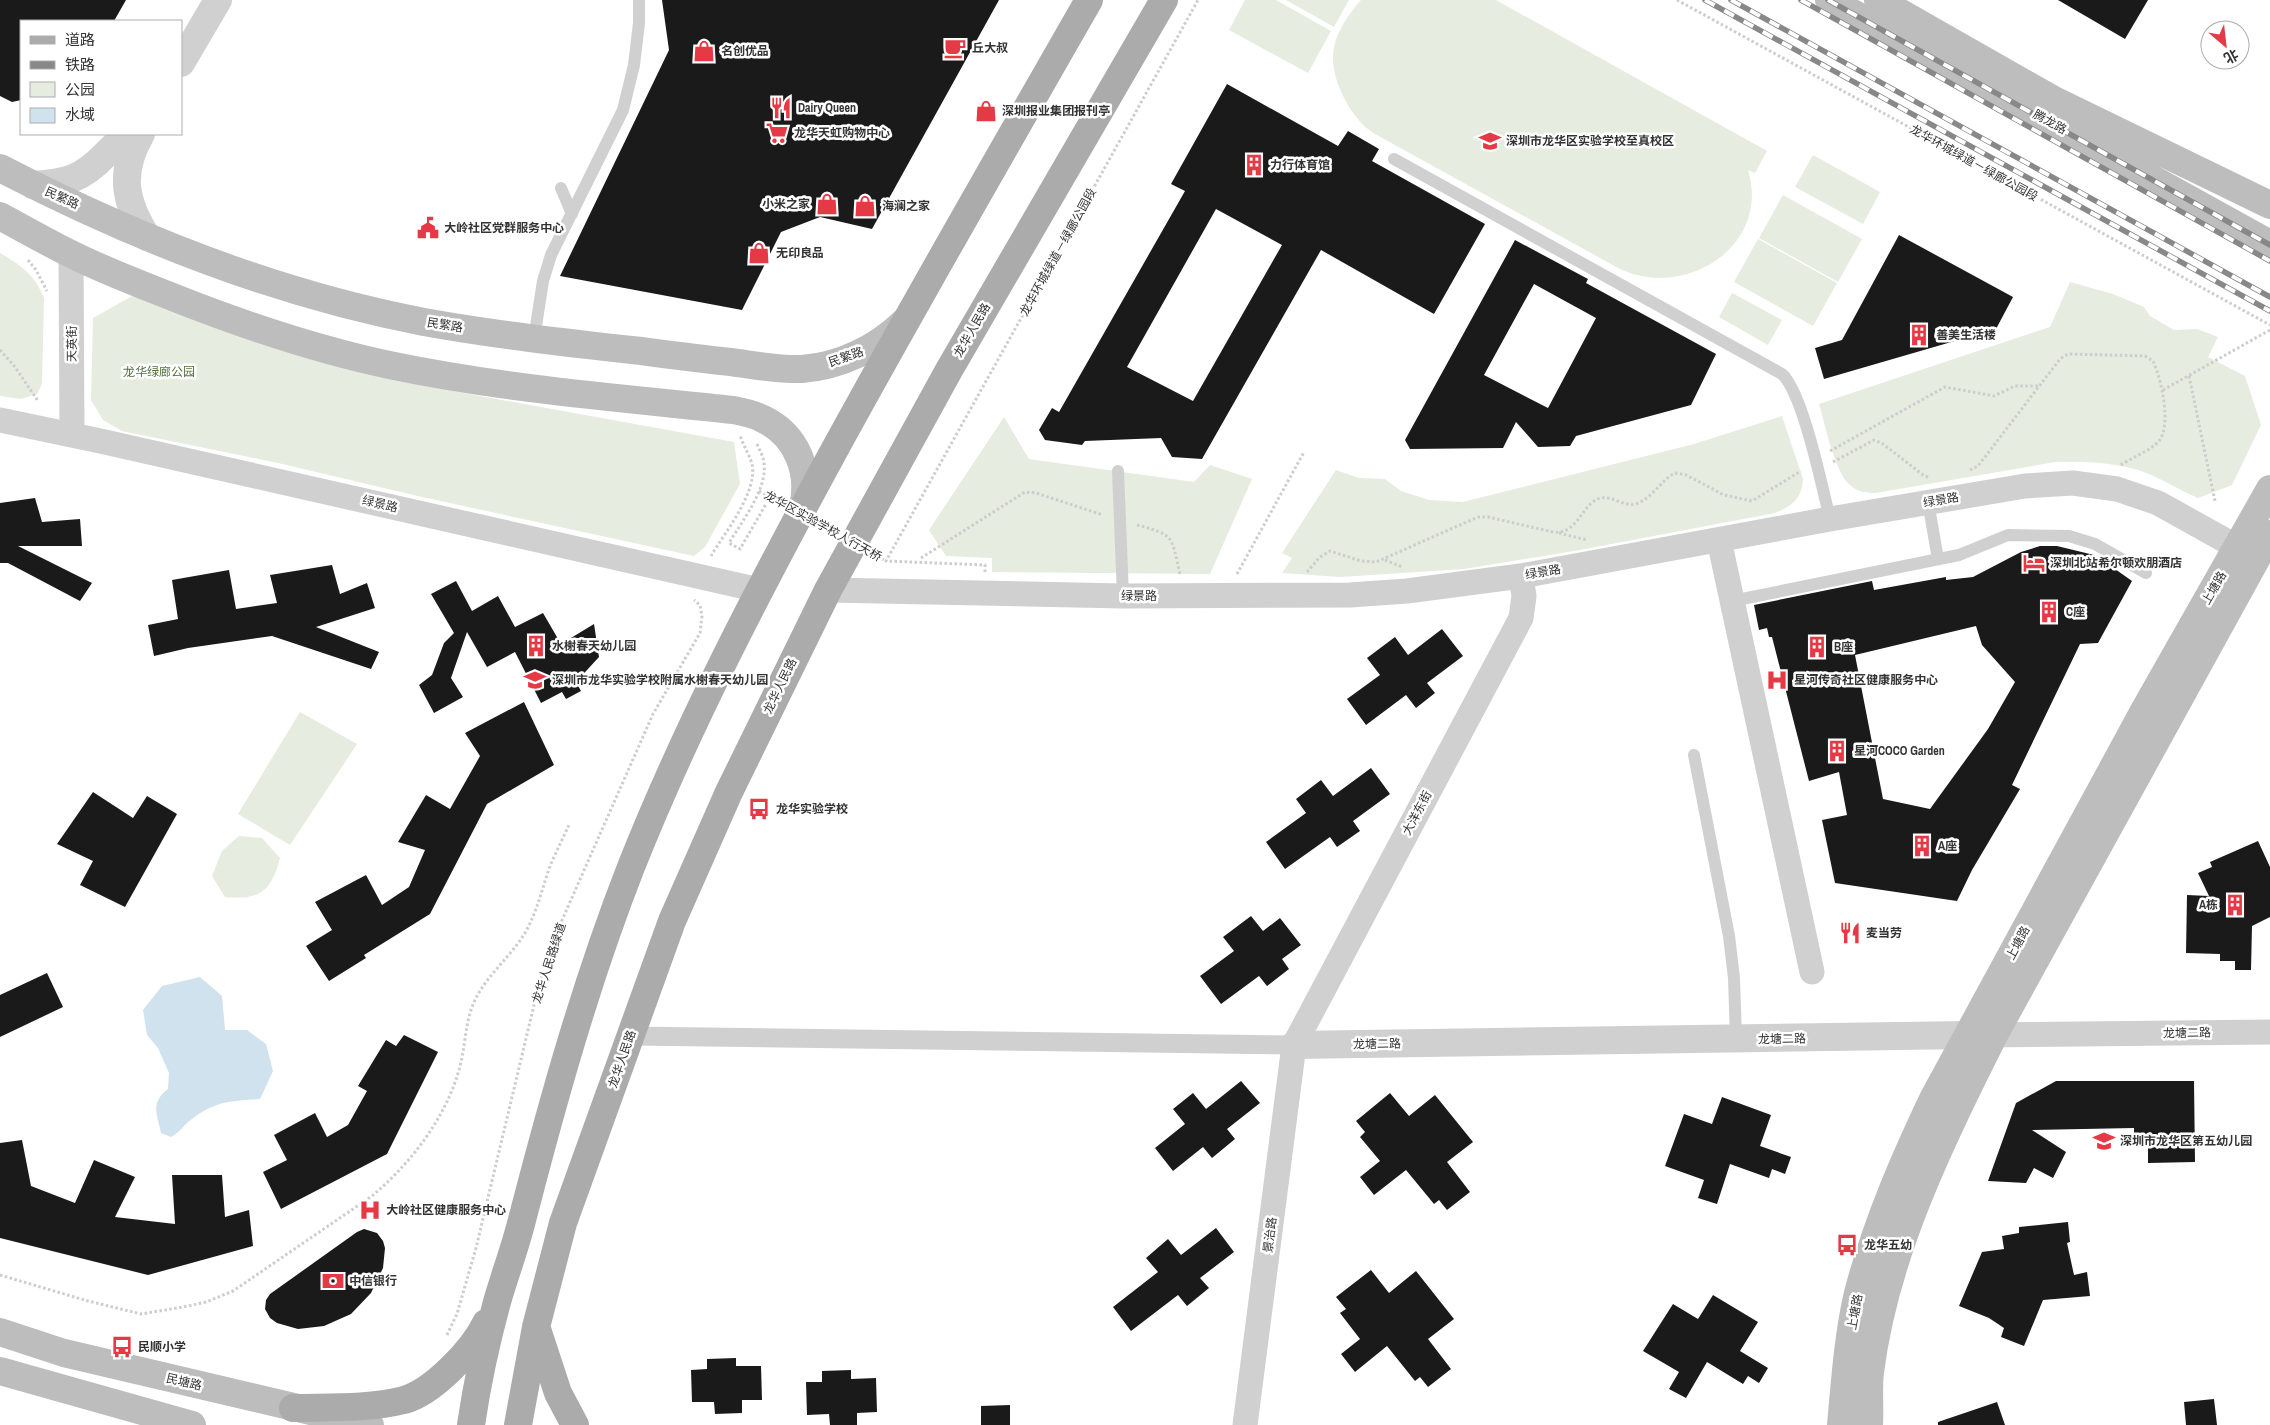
<svg xmlns="http://www.w3.org/2000/svg" width="2270" height="1425" viewBox="0 0 2270 1425" font-family="'Archivo Narrow','Noto Sans SC',sans-serif">
<style>
.green{fill:#e6ecdf}
.water{fill:#cfe2ee}
.building{fill:#1a1a1a;fill-rule:evenodd}
.lines{fill:none;stroke-linecap:round;stroke-linejoin:round}
.path{stroke:#cdcdcd;stroke-width:3;stroke-dasharray:2.5 2.5;stroke-linecap:butt}
.service{stroke:#d0d0d0;stroke-width:12}
.pedestrian{stroke:#d0d0d0;stroke-width:19}
.minor{stroke:#d0d0d0;stroke-width:25}
.tertiary{stroke:#d0d0d0;stroke-width:28}
.secondary{stroke:#bdbdbd;stroke-width:28}
.primary{stroke:#ababab;stroke-width:28}
.rail-casing{stroke:#888;stroke-width:5.5}
.rail{stroke:#fff;stroke-width:4;stroke-dasharray:11;stroke-linecap:butt}
.path-bridge{stroke:#cdcdcd;stroke-width:3;stroke-dasharray:2.5 2.5;stroke-linecap:butt}
.labels{text-anchor:middle;stroke-width:5;stroke-linejoin:round;paint-order:stroke}
.poi-label{font-size:12px;font-weight:bold;fill:#333;stroke:#fff;text-anchor:start}
.street-label{font-size:12px;fill:#333;stroke:#fff}
.park-label{font-size:12px;fill:#56703f;stroke:#fff}
</style>
<rect width="100%" height="100%" fill="#fff"/>
<path class="green" d="M1245,0H1276L1331,31L1308,73L1229,30Z
M1286,0H1349L1334,27Z
M1361,0H1496L1767,151L1755,173L1748,170C1771,245 1687,300 1620,269L1375,134C1369,130 1362,125 1358,119C1343,101 1329,71 1334,47C1338,29 1349,14 1361,0Z
M1813,155L1880,192L1863,224L1795,187Z
M1783,195L1862,239L1838,282L1759,238Z
M1758,239L1837,283L1813,326L1734,282Z
M0,253C22,266 34,274 44,298L42,384L37,394L21,399L0,396Z
M2070,282L2113,294L2144,307L2150,316L2174,330L2197,329L2218,337L2208,357L2245,376L2261,425L2232,485L2198,498C2179,490 2161,478 2141,471C2113,462 2084,461 2055,462L1876,493C1867,493 1857,492 1850,485C1835,473 1825,424 1819,404L2050,327Z
M1732,293L1782,320L1768,345L1719,317Z
M134,295L392,380L734,442L740,484L705,547L694,556L422,497L278,463L122,431L103,420L91,400L93,318Z
M1782,416L1803,479C1802,499 1792,506 1775,513L1580,550L1464,569L1340,577L1282,573L1292,558L1282,553L1336,470L1359,478L1385,479L1401,491L1429,500L1463,502L1694,444Z
M1004,417L1029,459L1194,482L1210,465L1252,479L1210,574L992,572V558L946,556L929,530Z
M300,712L357,744L290,845L238,814Z
M239,836L262,838L280,858C271,892 260,900 225,897L212,876L222,851Z"/>
<path class="water" d="M200,977L222,996L225,1030H247L266,1044L273,1071L260,1099C231,1101 215,1101 192,1119C183,1125 182,1131 171,1137L161,1133C157,1113 150,1103 168,1089L169,1073L158,1048L147,1035L143,1010L162,986Z"/>
<path class="building" d="M0,0H126L114,21H21V100L12,102L0,96Z
M662,0H999L872,229L820,217L781,232L742,310L560,276L669,50Z
M2058,0H2148L2125,39Z
M1227,84L1338,146L1348,131L1379,149L1372,161L1485,224L1434,314L1321,250L1202,459L1172,457L1161,438L1085,441L1082,445L1045,440L1039,430L1052,408L1059,412L1185,191L1171,184ZM1216,209L1282,245L1193,401L1127,367Z
M1899,235L2013,297L1996,329L1824,379L1815,348L1842,340Z
M1515,240L1588,279L1586,283L1716,354L1691,405L1576,436L1570,446L1538,447L1516,422L1503,448L1410,449L1405,440ZM1534,284L1596,318L1548,408L1484,375Z
M35,498L42,522L80,519L82,546H18L92,583L80,601L8,563H0V503Z
M2040,546H2057L2094,555L2106,563L2111,562L2117,566L2115,569L2132,581L2098,643L2080,644L2012,785L2020,789L1972,870L1957,901L1835,883L1822,820L1847,815L1839,772L1809,781L1772,637H1769L1767,628L1759,630L1754,605L1872,581L1874,590L1946,577V580L1973,577L2021,552ZM1976,626L1982,645L2015,682L1988,729L1930,809L1883,799L1855,655Z
M332,565L340,594L367,583L375,608L316,627L379,652L371,669L272,636L188,648L154,656L148,625L178,619L172,580L229,570L236,609L277,603L270,575Z
M456,581L472,611L498,596L515,627L543,613L561,644L594,624L599,657L576,682L581,691L566,699L562,692L541,703L515,652L487,667L467,632L451,678L463,697L434,713L419,685L432,675L444,643L454,633L431,594Z
M1442,629L1463,656L1427,683L1435,693L1416,708L1406,695L1366,725L1347,699L1380,675L1367,658L1395,637L1408,655Z
M524,702L554,765L487,804L430,914L364,955L366,958L329,981L306,946L332,930L315,902L366,875L382,905L409,887L425,850L398,842L426,795L450,809L480,756L465,733Z
M1371,768L1390,794L1353,821L1360,831L1337,847L1330,837L1285,869L1266,842L1306,813L1296,799L1321,780L1333,796Z
M93,792L133,818L147,796L177,814L125,907L80,885L93,861L57,844Z
M2258,841L2270,867V917L2252,926L2251,970H2235V961H2220V954L2186,953L2187,895L2209,896L2198,873L2212,867L2210,862Z
M1251,916L1263,931L1280,918L1301,945L1282,959L1289,969L1267,986L1259,976L1221,1004L1200,976L1234,951L1223,937Z
M47,973L63,1007L0,1037V995Z
M404,1035L438,1052L387,1154L281,1209L263,1172L287,1160L274,1135L315,1113L327,1137L348,1125L367,1091L358,1086L386,1040L396,1046Z
M1241,1081L1260,1103L1227,1129L1235,1139L1212,1158L1203,1147L1173,1171L1155,1148L1185,1124L1173,1109L1193,1093L1206,1109Z
M2056,1081H2194L2195,1162L2148,1163V1146H2134V1128L2032,1130L2066,1152L2053,1178L2034,1168L2026,1183L1988,1181L2016,1103Z
M1390,1093L1409,1116L1435,1095L1473,1142L1447,1162L1470,1192L1447,1210L1439,1200L1434,1204L1406,1170L1374,1195L1360,1177L1380,1161L1360,1137L1365,1132L1356,1121Z
M1722,1097L1771,1115L1760,1146L1791,1157L1785,1174L1772,1169L1769,1178L1730,1164L1717,1204L1698,1198L1704,1180L1665,1166L1684,1114L1712,1124Z
M22,1140L31,1186L75,1203L94,1160L135,1177L115,1217L175,1224L172,1175H222L225,1217L249,1210L253,1246L148,1275L0,1238V1143Z
M2068,1222L2070,1242L2067,1243L2074,1275L2087,1272L2090,1296L2043,1300L2024,1346L2001,1337L2004,1328L1989,1318L1959,1306L1982,1252L2004,1249L2002,1236L2019,1233V1227Z
M1216,1228L1234,1252L1200,1278L1209,1288L1187,1306L1178,1295L1131,1331L1113,1307L1158,1272L1146,1258L1168,1239L1181,1255Z
M364,1229L377,1233L383,1241L385,1248L383,1268L371,1293L351,1314L324,1326L298,1329L277,1323L270,1318L265,1309L266,1300L270,1294L357,1232Z
M1371,1270L1389,1293L1416,1271L1454,1319L1428,1339L1451,1369L1428,1387L1420,1377L1415,1381L1387,1346L1355,1372L1341,1354L1360,1339L1340,1313L1346,1309L1336,1297Z
M1713,1295L1758,1322L1740,1351L1768,1368L1759,1383L1748,1376L1743,1384L1707,1362L1686,1398L1669,1389L1679,1372L1643,1351L1673,1304L1698,1319Z
M736,1358V1366H761L762,1400H742V1413L715,1414L714,1402H692L691,1370L707,1369V1359Z
M851,1370V1379L876,1378L877,1412L857,1413V1425H830L829,1414L807,1415L806,1382H822V1371Z
M2214,1399L2217,1425H2186L2184,1402Z
M1997,1402L2005,1425H1938V1422Z
M1010,1405V1425H981V1406Z"/>
<g class="lines">
<path class="path" d="M1677,0L2270,325
M28,260L36,270L47,291
M0,350L15,367L38,401
M2189,376L2215,501
M2163,390L2270,330
M757,444C759,449 762,454 763,458C771,485 742,521 729,543L740,549L766,504
M1830,451L1945,387L1994,396L2015,386H2039
M1833,462L1874,440L1883,444L1923,475L1930,478
M1970,470L1978,466L2060,359L2068,354L2145,356L2153,361C2161,378 2172,425 2159,441C2150,451 2131,458 2119,466
M1137,525C1176,535 1171,537 1180,574
M1559,533L1587,540
M711,556C725,532 758,492 752,464C749,454 743,445 740,435
M921,558L1025,492L1036,493L1103,515
M1385,560L1402,567
M985,572V565L886,561L1198,0
M1307,572L1320,557L1330,551L1361,561L1376,562L1478,517H1488L1553,532C1575,535 1580,511 1594,501C1608,491 1621,507 1635,504C1651,500 1661,480 1675,473L1686,475L1724,495L1752,501L1801,471
M1237,574L1304,452
M0,1275L88,1301L141,1314L183,1307L206,1302L233,1291L372,1196C411,1163 445,1119 459,1070C465,1049 465,1026 472,1007C483,978 509,959 525,933C537,912 542,889 550,866C556,852 563,838 569,825
M447,1335L457,1314L476,1248L539,984L559,927L653,714L700,633L702,616L700,605L694,600"/>
<path class="service" d="M1394,159L1782,374C1803,393 1822,487 1830,519
M561,188L572,214
M534,339L543,281L551,255L623,110L634,65L639,23V0
M1118,471L1123,596
M1928,502L1938,559
M1732,601L1959,555L2008,535L2069,536L2095,544L2146,573
M1694,755L1729,936L1734,978L1736,1039"/>
<path class="pedestrian" d="M631,1036L1294,1045"/>
<path class="minor" d="M71,254L72,434
M0,420L105,442L759,590
M1719,540L1812,972
M828,590L1123,596L1350,595L1407,591L1521,576L1830,519L2025,486L2073,483L2117,489L2158,503L2237,547
M1975,1035L2270,1032
M1245,1425L1294,1045L1521,618L1524,596L1521,576"/>
<path class="tertiary" d="M181,63L218,0
M141,134C119,172 124,201 147,237
M33,185C67,183 82,179 106,154C112,148 119,142 124,134
M1294,1045L1968,1035"/>
<path class="secondary" d="M1829,0L2270,244
M1878,0L2052,99L2270,205
M0,168C133,237 277,294 424,322C496,335 569,343 641,351C671,355 701,359 731,362C754,365 779,370 802,369C841,366 877,348 904,322
M0,216C24,229 47,242 71,254C103,270 137,283 170,296C243,325 317,350 394,366C506,389 620,398 733,410C743,412 754,414 763,419C797,435 811,472 803,507
M0,1332L64,1353L370,1425
M0,1371L192,1425
M1841,1425C1845,1381 1848,1336 1858,1293C1876,1225 1903,1162 1933,1099L2145,709L2270,489
M1869,1425C1870,1408 1868,1389 1870,1372C1885,1253 1941,1141 1994,1035L2270,534"/>
<path class="primary" d="M537,1329L558,1393L575,1425
M293,1408C329,1407 368,1409 404,1400C433,1392 473,1350 486,1323
M471,1425C477,1384 486,1342 497,1302C505,1274 515,1248 522,1220C553,1100 586,982 631,867C687,726 758,591 830,458C914,304 1002,152 1089,0
M518,1425L536,1327L563,1223L672,921L729,792L828,590L949,370L1164,0"/>
<g class="rail-casing">
<path id="rail" d="M1705,0L2270,311
M1731,0L2270,297
M1801,0L2270,261
M1828,0L2270,245"/>
</g>
<use href="#rail" class="rail"/>
<path class="path-bridge" d="M759,491L886,561"/>
</g>
<defs>
<g id="cafe-bare" transform="scale(1.725)"><path d="M-5.5-4.5H6V0H3Q3 3.5 0 3.5H-2.5Q-5.5 3.5-5.5 0ZM3-3.2v2h1.7v-2ZM-6 4.5H4V6H-6Z" fill="#e63946" stroke="#fff" stroke-width="2.5" paint-order="stroke"/></g>
<g id="shop-bare" transform="scale(1.725)"><path d="M-5-2.5h2.3a2.7 3.5 0 0 1 5.4 0H5L5.5 6h-11ZM-1.5-2.5h3a1.5 2.3 0 0 0-3 0Z" fill="#e63946" stroke="#fff" stroke-width="2.5" paint-order="stroke"/></g>
<g id="restaurant-bare" transform="scale(1.725)"><path d="M-5-6h1v4h1v-4h1v4h1v-4h1v5L-1.5 .5V6h-2V.5L-5-1ZM5-6V6H3V1.5H1.5Q1.5-4 5-6Z" fill="#e63946" stroke="#fff" stroke-width="2.5" paint-order="stroke"/></g>
<g id="supermarket-bare" transform="scale(1.725)"><path d="M-6-5.5h2.5l.6 2H6L4.5 2H-2.5L-4.4-4H-6ZM-1.5 3.2a1.3 1.3 0 1 0 .1 0ZM3 3.2a1.3 1.3 0 1 0 .1 0Z" fill="#e63946" stroke="#fff" stroke-width="2.5" paint-order="stroke"/></g>
<g id="school-bare" transform="scale(1.725)"><path d="M0-5L7-2L0 1L-7-2ZM-4 1L0 2.5L4 1V4Q0 6-4 4Z" fill="#e63946" stroke="#fff" stroke-width="2.5" paint-order="stroke"/></g>
<g id="building-bare" transform="scale(1.725)"><path d="M-4-6H4V6H1V3H-1V6H-4ZM-2.5-4.3h1.7v1.8h-1.7ZM.8-4.3h1.7v1.8H.8ZM-2.5-1h1.7V.8h-1.7ZM.8-1h1.7V.8H.8Z" fill="#e63946" stroke="#fff" stroke-width="2.5" paint-order="stroke"/></g>
<g id="civic-bare" transform="scale(1.725)"><path d="M-.6-6.5H3V-4.5H.6V-3L4-1V1h2V6H-6V1h2V-1L-.6-3ZM-1.2 2.5V6h2.4V2.5Z" fill="#e63946" stroke="#fff" stroke-width="2.5" paint-order="stroke"/></g>
<g id="hotel-bare" transform="scale(1.725)"><path d="M-6-4.5h1.5V1H6V5H4.5V3h-9V5H-6ZM-4 0a1.8 1.8 0 1 1 3.6 0ZM.5 0V-2.5h3Q6-2.5 6 0Z" fill="#e63946" stroke="#fff" stroke-width="2.5" paint-order="stroke"/></g>
<g id="hospital-bare" transform="scale(1.725)"><path d="M-5-5h3v3.5h4V-5h3V5h-3V1.5h-4V5h-3Z" fill="#e63946" stroke="#fff" stroke-width="2.5" paint-order="stroke"/></g>
<g id="bus-bare" transform="scale(1.725)"><path d="M-5-6H5V4H4V6H2V4H-2V6H-4V4H-5ZM-3.5-4V0h7V-4ZM-3.5 1.2v1.5H-2V1.2ZM2 1.2v1.5H3.5V1.2Z" fill="#e63946" stroke="#fff" stroke-width="2.5" paint-order="stroke"/></g>
<g id="bank-bare" transform="scale(1.725)"><path d="M-6-4H6V4H-6ZM0-2.3a2.3 2.3 0 1 0 0 4.6a2.3 2.3 0 1 0 0-4.6Z" fill="#e63946" stroke="#fff" stroke-width="2.5" paint-order="stroke"/></g>
</defs>
<g fill-rule="evenodd">
<use href="#cafe-bare" x="955" y="48"/>
<use href="#shop-bare" x="704" y="51"/>
<use href="#restaurant-bare" x="781" y="108"/>
<use href="#shop-bare" x="986" y="111"/>
<use href="#supermarket-bare" x="777" y="133"/>
<use href="#school-bare" x="1490" y="141"/>
<use href="#building-bare" x="1254" y="165"/>
<use href="#shop-bare" x="827" y="204"/>
<use href="#shop-bare" x="865" y="206"/>
<use href="#civic-bare" x="428" y="228"/>
<use href="#shop-bare" x="759" y="253"/>
<use href="#building-bare" x="1919" y="335"/>
<use href="#hotel-bare" x="2034" y="563"/>
<use href="#building-bare" x="2049" y="612"/>
<use href="#building-bare" x="536" y="646"/>
<use href="#building-bare" x="1817" y="647"/>
<use href="#school-bare" x="535" y="680"/>
<use href="#hospital-bare" x="1777" y="680"/>
<use href="#building-bare" x="1837" y="751"/>
<use href="#bus-bare" x="759" y="809"/>
<use href="#building-bare" x="1922" y="846"/>
<use href="#building-bare" x="2235" y="905"/>
<use href="#restaurant-bare" x="1850" y="933"/>
<use href="#school-bare" x="2104" y="1141"/>
<use href="#hospital-bare" x="370" y="1210"/>
<use href="#bus-bare" x="1847" y="1245"/>
<use href="#bank-bare" x="333" y="1281"/>
<use href="#bus-bare" x="122" y="1347"/>
</g>
<g class="labels">
<g class="poi-label">
<text x="972" y="52">丘大叔</text>
<text x="721" y="55">名创优品</text>
<text x="798" y="112">Dairy Queen</text>
<text x="1002" y="115">深圳报业集团报刊亭</text>
<text x="794" y="137">龙华天虹购物中心</text>
<text x="1506" y="145">深圳市龙华区实验学校至真校区</text>
<text x="1270" y="169">力行体育馆</text>
<text x="810" y="208" text-anchor="end">小米之家</text>
<text x="882" y="210">海澜之家</text>
<text x="444" y="232">大岭社区党群服务中心</text>
<text x="776" y="257">无印良品</text>
<text x="1936" y="339">善美生活楼</text>
<text x="2050" y="567">深圳北站希尔顿欢朋酒店</text>
<text x="2066" y="616">C座</text>
<text x="552" y="650">水榭春天幼儿园</text>
<text x="1834" y="651">B座</text>
<text x="552" y="684">深圳市龙华实验学校附属水榭春天幼儿园</text>
<text x="1794" y="684">星河传奇社区健康服务中心</text>
<text x="1854" y="755">星河COCO Garden</text>
<text x="776" y="813">龙华实验学校</text>
<text x="1938" y="850">A座</text>
<text x="2218" y="909" text-anchor="end">A栋</text>
<text x="1866" y="937">麦当劳</text>
<text x="2120" y="1145">深圳市龙华区第五幼儿园</text>
<text x="386" y="1214">大岭社区健康服务中心</text>
<text x="1864" y="1249">龙华五幼</text>
<text x="349" y="1285">中信银行</text>
<text x="138" y="1351">民顺小学</text>
</g>
<g class="street-label">
<text transform="translate(2050 122) rotate(29)" y="4">腾龙路</text>
<text transform="translate(1974 163) rotate(29)" y="4">龙华环城绿道－绿廊公园段</text>
<text transform="translate(62 198) rotate(24)" y="4">民繁路</text>
<text transform="translate(1058 252) rotate(-61)" y="4">龙华环城绿道－绿廊公园段</text>
<text transform="translate(445 325) rotate(9)" y="4">民繁路</text>
<text transform="translate(972 330) rotate(-60)" y="4">龙华人民路</text>
<text transform="translate(72 344) rotate(-90)" y="4">天英街</text>
<text transform="translate(846 357) rotate(-19)" y="4">民繁路</text>
<text transform="translate(1941 500) rotate(-10)" y="4">绿景路</text>
<text transform="translate(380 504) rotate(13)" y="4">绿景路</text>
<text transform="translate(823 526) rotate(29)" y="4">龙华区实验学校人行天桥</text>
<text transform="translate(1543 572) rotate(-10)" y="4">绿景路</text>
<text transform="translate(2214 588) rotate(-60)" y="4">上塘路</text>
<text x="1139" y="600">绿景路</text>
<text transform="translate(780 686) rotate(-64)" y="4">龙华人民路</text>
<text transform="translate(1417 813) rotate(-62)" y="4">大洋东街</text>
<text transform="translate(2018 943) rotate(-62)" y="4">上塘路</text>
<text transform="translate(549 963) rotate(-72)" y="4">龙华人民路绿道</text>
<text transform="translate(2187 1033) rotate(-1)" y="4">龙塘二路</text>
<text transform="translate(1782 1039) rotate(-1)" y="4">龙塘二路</text>
<text transform="translate(1377 1044) rotate(-1)" y="4">龙塘二路</text>
<text transform="translate(622 1059) rotate(-71)" y="4">龙华人民路</text>
<text transform="translate(1270 1235) rotate(-83)" y="4">景治路</text>
<text transform="translate(1855 1312) rotate(-79)" y="4">上塘路</text>
<text transform="translate(184 1382) rotate(13)" y="4">民塘路</text>
</g>
<g class="park-label">
<text x="159" y="376">龙华绿廊公园</text>
</g>
</g>
<rect x="20" y="20" width="162" height="115" fill="#ffffff" stroke="#adadad"/>
<rect x="30" y="36" width="25" height="8" fill="#ababab" stroke="#adadad"/>
<text x="65" y="45" font-size="15" fill="#333333">道路</text>
<rect x="30" y="61" width="25" height="8" fill="#888888" stroke="#adadad"/>
<text x="65" y="70" font-size="15" fill="#333333">铁路</text>
<rect x="30" y="82" width="25" height="15" fill="#e6ecdf" stroke="#adadad"/>
<text x="65" y="95" font-size="15" fill="#333333">公园</text>
<rect x="30" y="108" width="25" height="15" fill="#cfe2ee" stroke="#adadad"/>
<text x="65" y="120" font-size="15" fill="#333333">水域</text>
<g transform="translate(2225 45) rotate(152)"><circle r="24" fill="#ffffff" stroke="#adadad"/>
<path d="M0-4L9 19L0 12L-9 19Z" fill="#e63946"/>
<text y="-8" font-size="14" font-weight="bold" text-anchor="middle" fill="#333333">北</text>
</g>
</svg>
